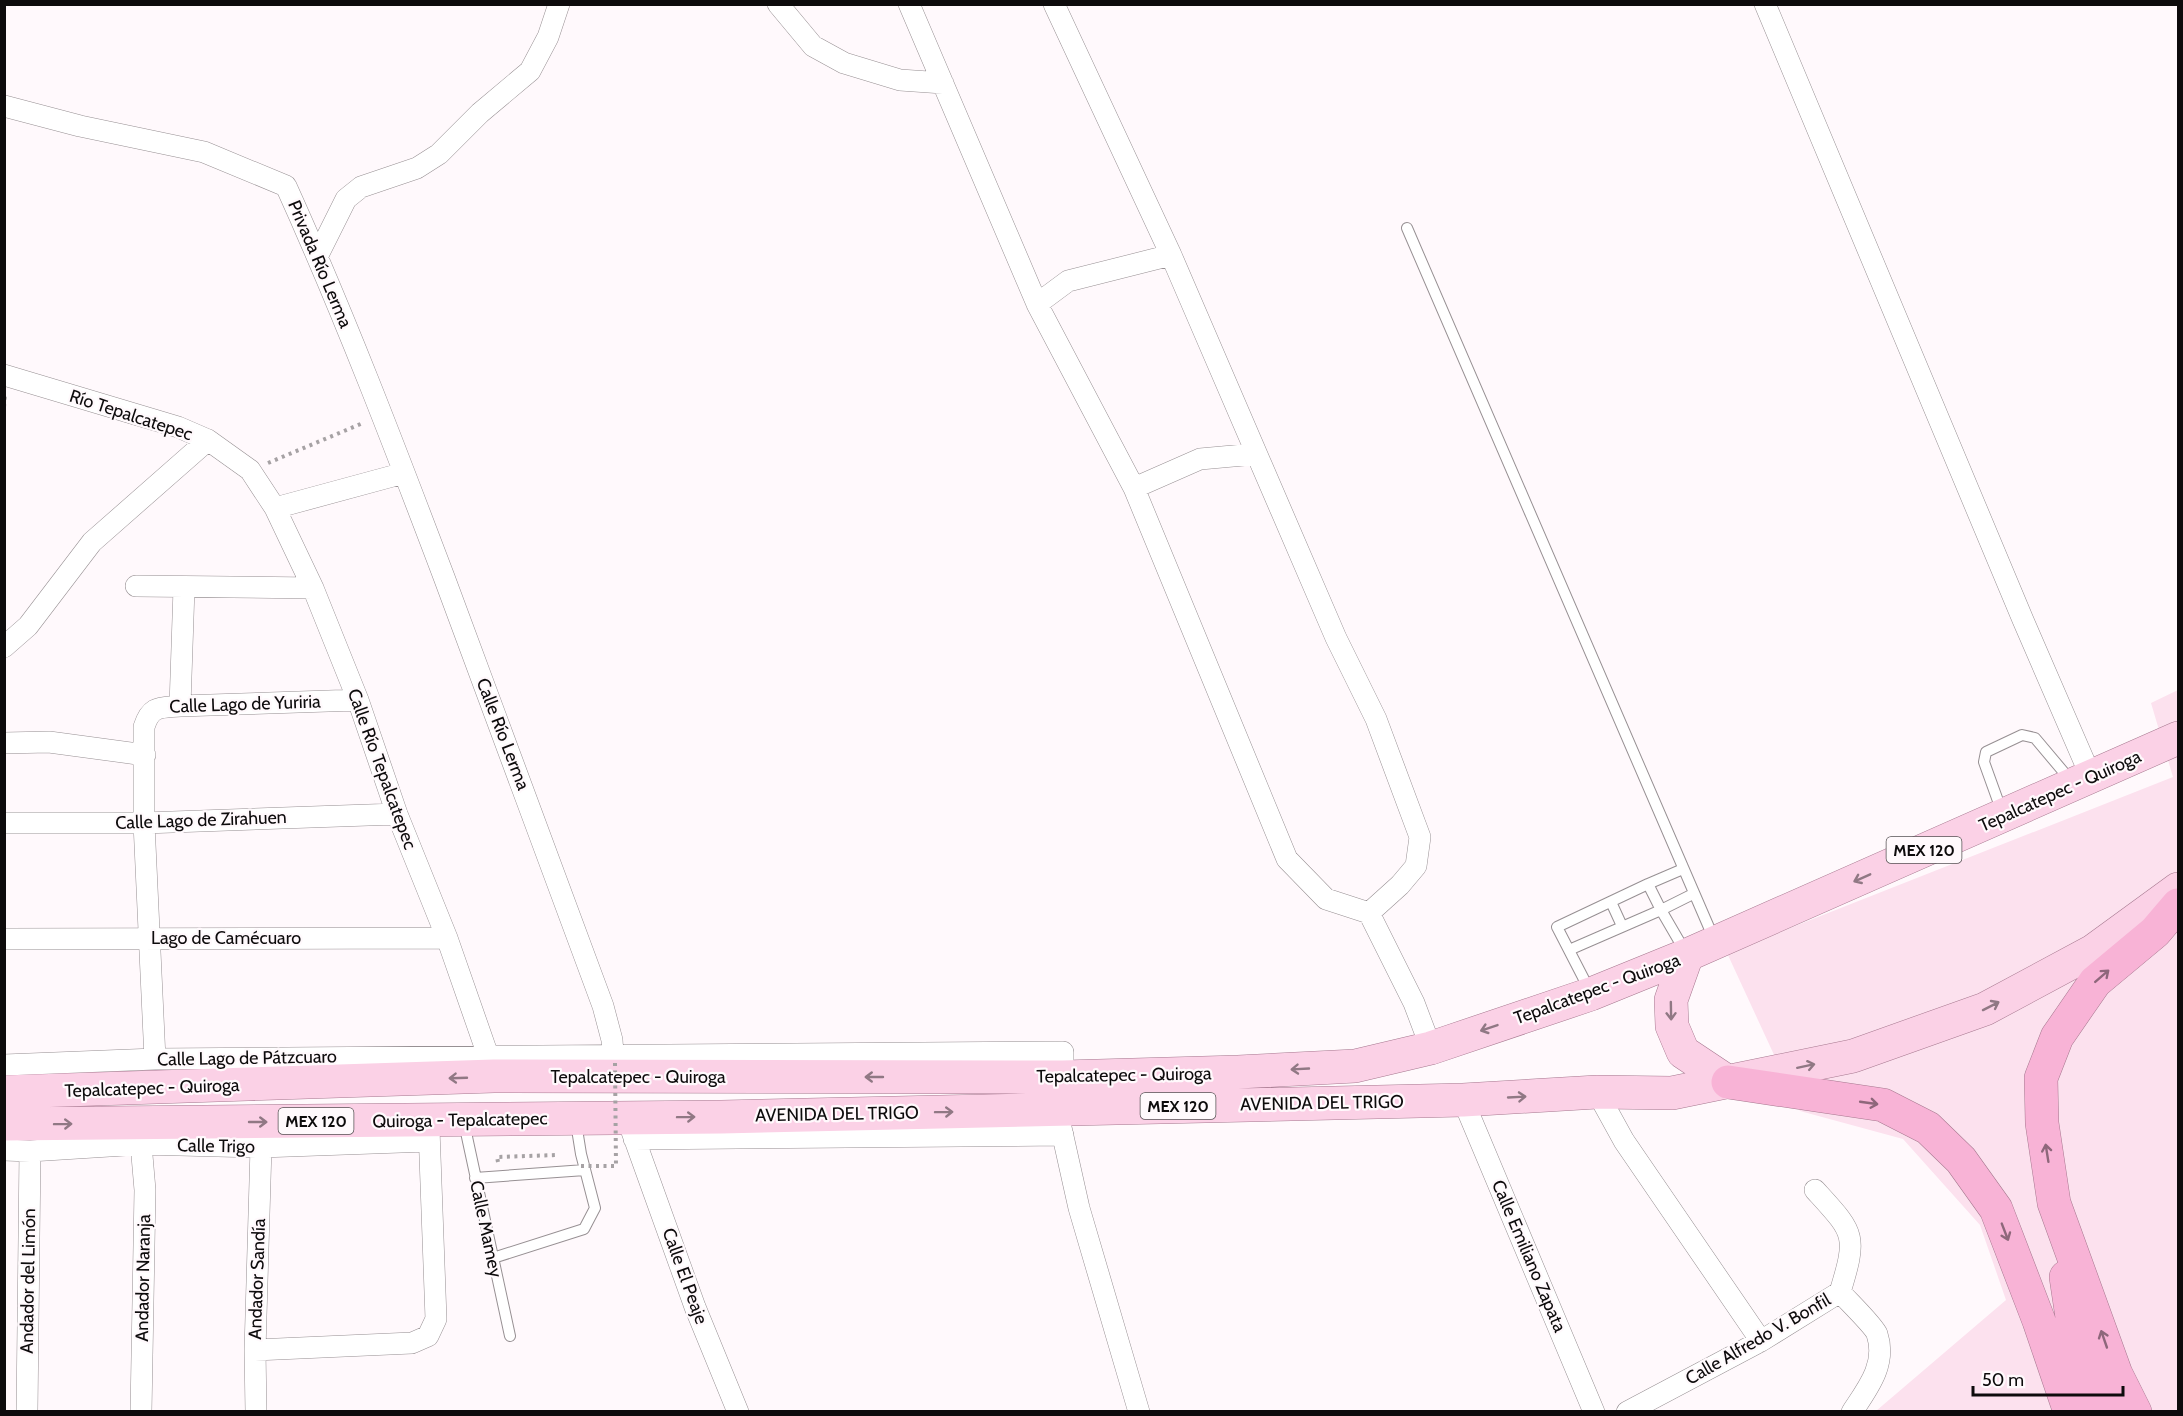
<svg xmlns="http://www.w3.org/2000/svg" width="2183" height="1416" viewBox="0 0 2183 1416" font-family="Cabin,sans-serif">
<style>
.green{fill:#fce1ee}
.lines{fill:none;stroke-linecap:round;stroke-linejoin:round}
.lane-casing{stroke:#979093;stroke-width:12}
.street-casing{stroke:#979093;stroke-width:22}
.primary-casing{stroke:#a6788f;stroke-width:34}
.highway-casing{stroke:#a6788f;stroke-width:34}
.path{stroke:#a6a2a4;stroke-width:4;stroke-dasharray:3 4.5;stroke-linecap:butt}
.lane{stroke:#fff;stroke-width:10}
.street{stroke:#fff;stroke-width:21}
.primary{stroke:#fbd1e6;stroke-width:33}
.highway{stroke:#f8b3d6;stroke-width:33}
.path-bridge{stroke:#a6a2a4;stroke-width:4;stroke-dasharray:3 4.5;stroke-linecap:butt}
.oneway{stroke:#907884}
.oneway2{stroke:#8e677b}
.labels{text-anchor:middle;stroke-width:4.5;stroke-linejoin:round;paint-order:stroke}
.shield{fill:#fff9fc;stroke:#565254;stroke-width:1.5}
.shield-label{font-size:16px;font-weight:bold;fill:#0d0b0c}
.street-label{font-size:18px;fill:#0d0b0c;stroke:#fff9fc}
</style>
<rect width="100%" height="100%" fill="#fff9fc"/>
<path class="green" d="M2178,690V1411H1876L2006,1300L1980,1225L1903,1139L1800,1111L1727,953L2173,777L2151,703Z"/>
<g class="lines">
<g class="lane-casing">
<path id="lane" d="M1407,228L1714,939
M2002,812L1984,762L1986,752L2022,735L2035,738L2072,782
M1648,884L1683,869
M1611,902L1622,926
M1569,950L1661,910L1686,953
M1590,991L1557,927L1648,884L1661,910L1693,894
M464,1123L510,1336
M475,1178L585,1170
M493,1258L584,1229L595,1208L581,1154L576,1123"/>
</g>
<g class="street-casing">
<path id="street" d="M778,4L813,46L844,63L900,80L943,83
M909,4L1037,304L1134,488L1287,859L1326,899L1369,913L1400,885L1416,866L1420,837L1376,719L1336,638L1171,255L1054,4
M1765,4L2023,620L2091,777
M4,106L80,126L204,152L286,186C344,314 394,445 444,577C498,720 551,863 603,1006L612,1040L613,1056
M318,255L346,199L361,187L417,168L439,154L480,113L530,71L548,37L559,4
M1037,304L1068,281L1171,255
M4,375L178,427L208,440L250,470L275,508L313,588L358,700L397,814L447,938L492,1067
M1134,488L1200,459L1255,454
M275,508L404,473
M136,586L313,588
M4,647L28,626L92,542L208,440
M180,706L184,588
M4,743L49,742L145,755
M4,823H144L397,814
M1369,913L1414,1003L1431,1048
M4,939L447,938
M155,1059L144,823V727C151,705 160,708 180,706L358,700
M4,1065L155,1059L1063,1052V1077
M1597,1092L1624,1141L1761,1341
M1463,1100L1594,1412
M1060,1123L1079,1208L1139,1412
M631,1129L695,1307L738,1412
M634,1139L1063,1135
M4,1150L30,1151L141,1144L261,1147L429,1141
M1815,1190C1854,1233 1858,1234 1840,1292
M255,1350L412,1343L428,1336L436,1319L429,1129
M27,1412L30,1151
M141,1412L145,1190L141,1144
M256,1412L255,1350L261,1147
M1627,1412L1761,1341L1840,1292C1848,1301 1874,1326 1877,1334C1887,1364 1868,1388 1852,1412"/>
</g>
<g class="primary-casing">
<path id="primary" d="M1687,955L1671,1000L1672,1026L1683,1052L1728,1082
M4,1092L494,1076L1063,1077L1238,1072L1355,1066L1431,1048L1591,994L1687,955L2178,738
M4,1124L721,1117L1463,1100L1597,1092L1672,1093L1853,1056L1985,1009L2093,951L2178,889"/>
</g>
<g class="highway-casing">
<path id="highway" d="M1728,1082L1883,1105L1928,1128L1961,1160L1996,1209L2039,1321L2070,1412
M2066,1277L2072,1317L2100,1412
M2135,1412L2116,1374L2054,1203L2042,1123L2041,1078L2057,1037L2095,982L2155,932L2178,905"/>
</g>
<path class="path" d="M4,407L5,394
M268,463L363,423
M498,1162L497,1157L556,1155"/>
<use href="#lane" class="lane"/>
<use href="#street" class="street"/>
<use href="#primary" class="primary"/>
<use href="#highway" class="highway"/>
<path class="path-bridge" d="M581,1166H616L615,1063"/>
</g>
<defs><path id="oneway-shaft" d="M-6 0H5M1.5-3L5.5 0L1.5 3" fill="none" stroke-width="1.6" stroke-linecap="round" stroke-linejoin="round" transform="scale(1.5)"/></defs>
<g class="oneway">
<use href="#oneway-shaft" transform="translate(1862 878) rotate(156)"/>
<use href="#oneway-shaft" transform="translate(1991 1006) rotate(-27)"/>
<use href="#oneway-shaft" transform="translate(1671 1011) rotate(89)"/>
<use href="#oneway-shaft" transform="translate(1489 1028) rotate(161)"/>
<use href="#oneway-shaft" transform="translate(1806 1066) rotate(-12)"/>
<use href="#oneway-shaft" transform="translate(1300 1069) rotate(177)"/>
<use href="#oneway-shaft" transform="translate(874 1077) rotate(180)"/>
<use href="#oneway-shaft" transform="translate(458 1078) rotate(178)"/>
<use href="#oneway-shaft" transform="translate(1517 1097) rotate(-3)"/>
<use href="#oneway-shaft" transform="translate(944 1112) rotate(-1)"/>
<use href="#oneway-shaft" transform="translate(686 1117) rotate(-1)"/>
<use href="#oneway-shaft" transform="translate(258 1122)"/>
<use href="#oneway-shaft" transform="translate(63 1124) rotate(-1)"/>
</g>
<g class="oneway2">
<use href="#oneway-shaft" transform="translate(2102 976) rotate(-41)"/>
<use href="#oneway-shaft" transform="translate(1869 1103) rotate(8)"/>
<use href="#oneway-shaft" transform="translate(2047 1153) rotate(-99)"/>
<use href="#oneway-shaft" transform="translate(2005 1232) rotate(69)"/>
<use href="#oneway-shaft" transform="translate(2104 1339) rotate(-109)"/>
</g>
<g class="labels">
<g class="shield">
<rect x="1886.5" y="837" width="75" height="26" rx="4.5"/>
<rect x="1140.5" y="1093" width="75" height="26" rx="4.5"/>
<rect x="278.5" y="1108" width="75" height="26" rx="4.5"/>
</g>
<g class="shield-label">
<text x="1924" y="856">MEX 120</text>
<text x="1178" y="1112">MEX 120</text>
<text x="316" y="1127">MEX 120</text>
</g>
<g class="street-label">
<text transform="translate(320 264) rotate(67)" y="6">Privada Río Lerma</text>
<text transform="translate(131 415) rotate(18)" y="6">Río Tepalcatepec</text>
<text transform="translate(245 704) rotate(-2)" y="6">Calle Lago de Yuriria</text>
<text transform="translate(503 734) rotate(69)" y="6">Calle Río Lerma</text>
<text transform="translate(382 769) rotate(70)" y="6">Calle Río Tepalcatepec</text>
<text transform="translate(2060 791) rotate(-24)" y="6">Tepalcatepec - Quiroga</text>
<text transform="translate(201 820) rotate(-2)" y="6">Calle Lago de Zirahuen</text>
<text x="226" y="944">Lago de Camécuaro</text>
<text transform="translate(1597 989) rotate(-20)" y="6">Tepalcatepec - Quiroga</text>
<text transform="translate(247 1058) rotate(-1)" y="6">Calle Lago de Pátzcuaro</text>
<text transform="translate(1124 1075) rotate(-1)" y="6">Tepalcatepec - Quiroga</text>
<text x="638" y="1083">Tepalcatepec - Quiroga</text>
<text transform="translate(152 1088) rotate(-2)" y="6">Tepalcatepec - Quiroga</text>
<text transform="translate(1322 1103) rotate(-1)" y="6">AVENIDA DEL TRIGO</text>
<text transform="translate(837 1114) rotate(-1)" y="6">AVENIDA DEL TRIGO</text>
<text transform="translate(460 1120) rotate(-1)" y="6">Quiroga - Tepalcatepec</text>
<text transform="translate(216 1146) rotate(1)" y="6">Calle Trigo</text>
<text transform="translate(486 1229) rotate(78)" y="6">Calle Mamey</text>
<text transform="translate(1529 1256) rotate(67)" y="6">Calle Emiliano Zapata</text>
<text transform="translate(685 1276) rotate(70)" y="6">Calle El Peaje</text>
<text transform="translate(143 1278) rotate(-89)" y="6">Andador Naranja</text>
<text transform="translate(257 1279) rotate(-88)" y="6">Andador Sandía</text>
<text transform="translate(28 1281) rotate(-89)" y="6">Andador del Limón</text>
<text transform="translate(1758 1339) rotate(-30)" y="6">Calle Alfredo V. Bonfil</text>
</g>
</g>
<rect width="2183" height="1416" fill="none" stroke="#0d0b0c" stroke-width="12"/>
<path d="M1973 1386v9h150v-9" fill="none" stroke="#0d0b0c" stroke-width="3"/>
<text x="1982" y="1386" font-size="18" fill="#0d0b0c" stroke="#fff9fc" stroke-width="4.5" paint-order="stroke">50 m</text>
</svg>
